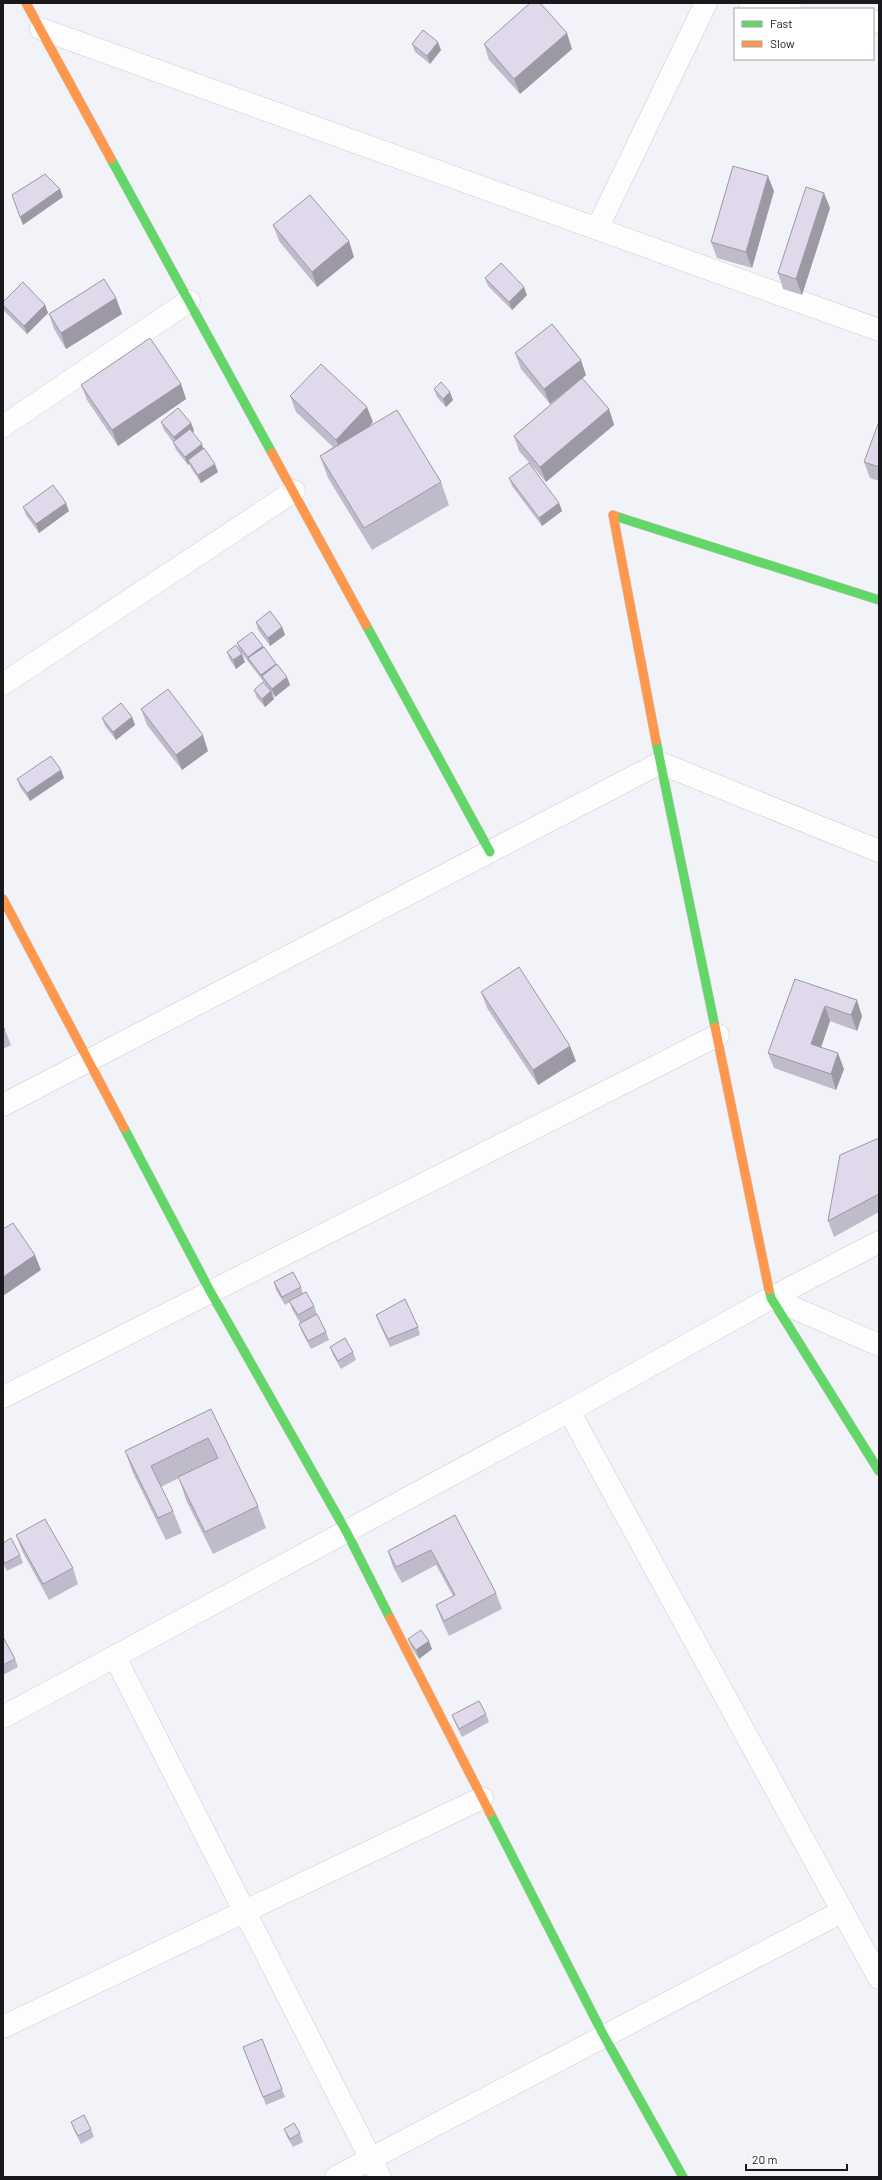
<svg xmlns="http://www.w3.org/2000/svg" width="882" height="2180" viewBox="0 0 882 2180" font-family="Barlow,sans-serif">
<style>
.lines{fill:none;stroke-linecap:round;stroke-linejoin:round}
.street-casing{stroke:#cdcdd1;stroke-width:23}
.fast-casing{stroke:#cdcdd1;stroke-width:10}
.slow-casing{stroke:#cdcdd1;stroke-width:10}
.street{stroke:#fdfdfe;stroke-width:22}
.fast{stroke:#63d668;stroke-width:9}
.slow{stroke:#ff974d;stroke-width:9}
.wall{fill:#c0bbca}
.shaded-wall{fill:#9c98a4}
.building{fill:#dfd9eb;stroke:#9c98a4}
</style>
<rect width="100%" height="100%" fill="#f2f3f8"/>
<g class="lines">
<g class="street-casing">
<path id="street" d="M750,3L791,9
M873,21L879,22
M41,29L879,330
M597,229L706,3
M3,426L189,301
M3,684L294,491
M3,1105L660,763L879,851
M771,1298L879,1345
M3,1397L718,1035
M569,1411L879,1978
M115,1657L380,2177
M3,1717L569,1411L771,1298L879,1242
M3,2027L482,1798
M336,2177L843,1911"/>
</g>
<g class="fast-casing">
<path id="fast" d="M111,159L272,453
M615,516L879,600
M366,625L490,852
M656,741L715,1027
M124,1128L210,1291L346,1531L390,1618
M769,1290L771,1298L879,1471
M490,1813L604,2036L683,2177"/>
</g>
<g class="slow-casing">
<path id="slow" d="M26,3L111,159
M272,453L366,625
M615,516L613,515L656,741
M3,899L124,1128
M715,1027L769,1290
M390,1618L490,1813"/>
</g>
<use href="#street" class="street"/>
<use href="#fast" class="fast"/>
<use href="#slow" class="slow"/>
</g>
<path class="wall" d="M412,44L441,50L430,64L415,52Z
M484,44L572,49L520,94L489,60Z
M774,191L752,268L717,258L711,242Z
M830,208L802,295L783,289L778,273Z
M273,225L354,257L317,287L279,241Z
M485,278L527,295L512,310L488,286Z
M116,298L122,314L66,349L54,329L49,314Z
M3,302L45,305L48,313L27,334L4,311L3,308Z
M515,353L586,375L582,379L609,409L614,425L546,482L519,451L514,436L567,391L550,404L521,369Z
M181,384L186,399L118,446L87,400L81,385Z
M434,389L453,400L446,407L437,397Z
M290,396L373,422L370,426L441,482L449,505L372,550L328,478L320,456L333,447L296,412Z
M161,422L191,423L194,431L192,432L218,472L201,483L191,468L189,464L188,465L176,450L173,442L164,430Z
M879,424V481L870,478L864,462Z
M509,478L559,503L562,511L542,526L512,486Z
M23,507L69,511L39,533L26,515Z
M256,622L282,627L285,635L270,646L258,630Z
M237,643L263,646V648L277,665L290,685L275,697L272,693L274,699L265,707L257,698L254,690L266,685L240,651Z
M227,652L245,662L236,669L230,660Z
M141,709L208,751L182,770L147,725Z
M132,717L135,725L116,740L105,726L102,718Z
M64,778L30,801L20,787L17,779Z
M795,979L862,1016L857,1031L830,1021L821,1047L844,1069L836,1090L774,1068L768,1053Z
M481,992L576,1061L538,1085L487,1008Z
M3,1026L5,1030L11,1045L3,1049Z
M879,1138V1212L834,1237L828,1221Z
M274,1282L301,1287L303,1294L314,1306L317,1314L312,1317L326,1332L329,1340L311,1349L302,1332L299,1324L300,1323L292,1309L290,1302L285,1305L276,1290Z
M376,1315L418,1327L420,1335L390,1347L379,1323Z
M330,1347L353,1352L356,1360L341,1369L333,1355Z
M211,1409L258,1506L266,1528L213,1554L186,1500L179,1478L161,1487L173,1511L182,1533L166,1540L133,1473L125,1451Z
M455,1515L496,1593L502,1609L449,1636L442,1621L436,1605L453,1596L436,1565L402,1583L393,1567L388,1551Z
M16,1535L73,1568L78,1584L49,1600L22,1551Z
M3,1543L20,1555L23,1563L7,1571L3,1563Z
M3,1637L15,1659L18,1667L3,1675Z
M408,1639L432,1649L419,1659L411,1647Z
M486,1714L489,1722L462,1737L455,1723L452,1715Z
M243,2047L282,2089L285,2097L266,2105Z
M71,2122L91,2129L94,2137L81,2144L74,2130Z
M284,2129L300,2133L303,2142L293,2147L287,2137Z"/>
<path class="shaded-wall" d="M567,33L572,49L520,94L514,79Z
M438,42L441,50L430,64L427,56Z
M768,176L774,191L752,268L746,252Z
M60,189L63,197L23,225L20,217Z
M824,193L830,208L802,295L796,279Z
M349,241L354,257L317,287L312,272Z
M524,287L527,295L512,310L509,302Z
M116,298L122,314L66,349L61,333Z
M45,305L48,313L27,334L24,326Z
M581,360L586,375L550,404L544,389Z
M181,384L186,399L118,446L112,430Z
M450,392L453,400L446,407L443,399Z
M367,407L373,422L342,455L336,440Z
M609,409L614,425L546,482L540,467Z
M191,423L194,431L177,445L174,437Z
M202,444L204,452L188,460L189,464L188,465L185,457Z
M215,464L218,472L201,483L198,475Z
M66,503L69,511L39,533L36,524Z
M559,503L562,511L542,526L539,518Z
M282,627L285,635L270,646L268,638Z
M263,646L266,654L248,658L251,665L248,657Z
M242,654L245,662L236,669L233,660Z
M276,664L279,672L262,676L264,683L261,675Z
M287,677L290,685L275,697L272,689Z
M271,691L274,699L265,707L262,699Z
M132,717L135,725L116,740L113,732Z
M203,735L208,751L182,770L176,755Z
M61,770L64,778L30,801L27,793Z
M857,1000L862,1016L857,1031L851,1015Z
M825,1006L830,1021L817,1059L811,1044Z
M570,1046L576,1061L538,1085L533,1070Z
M838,1053L844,1069L836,1090L831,1074Z
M35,1255L41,1270L3,1296V1277Z
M429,1641L432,1649L419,1659L416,1650Z"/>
<path class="building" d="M530,3H540L567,33L514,79L484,44Z
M423,30L438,42L427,56L412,44Z
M733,166L768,176L746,252L711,242Z
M45,174L60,189L20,217L12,195Z
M806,187L824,193L796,279L778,273Z
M310,195L349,241L312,272L273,225Z
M501,263L524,287L509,302L485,278Z
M104,279L116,298L61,333L49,314Z
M23,282L45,305L24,326L3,305V302Z
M552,324L581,360L544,389L515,353Z
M150,338L181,384L112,430L81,385Z
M321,364L367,407L336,440L290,396Z
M582,378L609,409L540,467L514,436Z
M441,382L450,392L443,399L434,389Z
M178,408L191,423L174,437L161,422Z
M397,410L441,482L364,528L320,456Z
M878,424H879V467L864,462Z
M190,429L202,444L185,457L173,442Z
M204,448L215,464L198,475L188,460Z
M529,463L559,503L539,518L509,478Z
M53,485L66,503L36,524L23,507Z
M270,611L282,627L268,638L256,622Z
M252,632L263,646L248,657L237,643Z
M236,645L242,654L233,660L227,652Z
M264,647L276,664L261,675L248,658Z
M277,664L287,677L272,689L262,676Z
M263,682L271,691L262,699L254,690Z
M168,689L203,735L176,755L141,709Z
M121,703L132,717L113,732L102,718Z
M51,756L61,770L27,793L17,779Z
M519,967L570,1046L533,1070L481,992Z
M795,979L857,1000L851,1015L825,1006L811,1044L838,1053L831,1074L768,1053Z
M3,1026L5,1030L3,1031Z
M879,1138V1194L828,1221L840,1155Z
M13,1223L35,1255L3,1277V1229Z
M293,1272L301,1287L282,1297L274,1282Z
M306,1292L314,1306L298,1315L289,1301Z
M405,1299L418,1327L388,1339L376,1315Z
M317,1314L326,1332L308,1341L299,1324Z
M345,1338L353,1352L338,1361L330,1347Z
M211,1409L258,1506L205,1532L178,1477L218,1458L208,1438L151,1466L173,1511L158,1518L125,1451Z
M455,1515L496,1593L444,1621L436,1605L455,1595L431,1550L396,1567L388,1551Z
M45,1519L73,1568L43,1584L16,1535Z
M11,1538L20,1555L5,1563L3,1560V1543Z
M421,1630L429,1641L416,1650L408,1639Z
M3,1637L15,1659L3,1665Z
M479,1701L486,1714L459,1729L452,1715Z
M262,2039L282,2089L263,2097L243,2047Z
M84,2115L91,2129L78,2136L71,2122Z
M294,2123L300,2133L290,2139L284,2129Z"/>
<rect width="882" height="2180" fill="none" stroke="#19191d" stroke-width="8"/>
<rect x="734" y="8" width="140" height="52" fill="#ffffff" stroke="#a3a3a5"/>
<rect x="742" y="21" width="20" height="6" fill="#63d668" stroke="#a3a3a5"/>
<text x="770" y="28" font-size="12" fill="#19191d">Fast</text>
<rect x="742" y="41" width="20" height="6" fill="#ff974d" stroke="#a3a3a5"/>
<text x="770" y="48" font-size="12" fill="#19191d">Slow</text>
<path d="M746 2164v6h101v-6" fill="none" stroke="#19191d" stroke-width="2"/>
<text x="752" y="2164" font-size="12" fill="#19191d" stroke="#ffffff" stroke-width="3" paint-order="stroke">20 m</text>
</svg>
